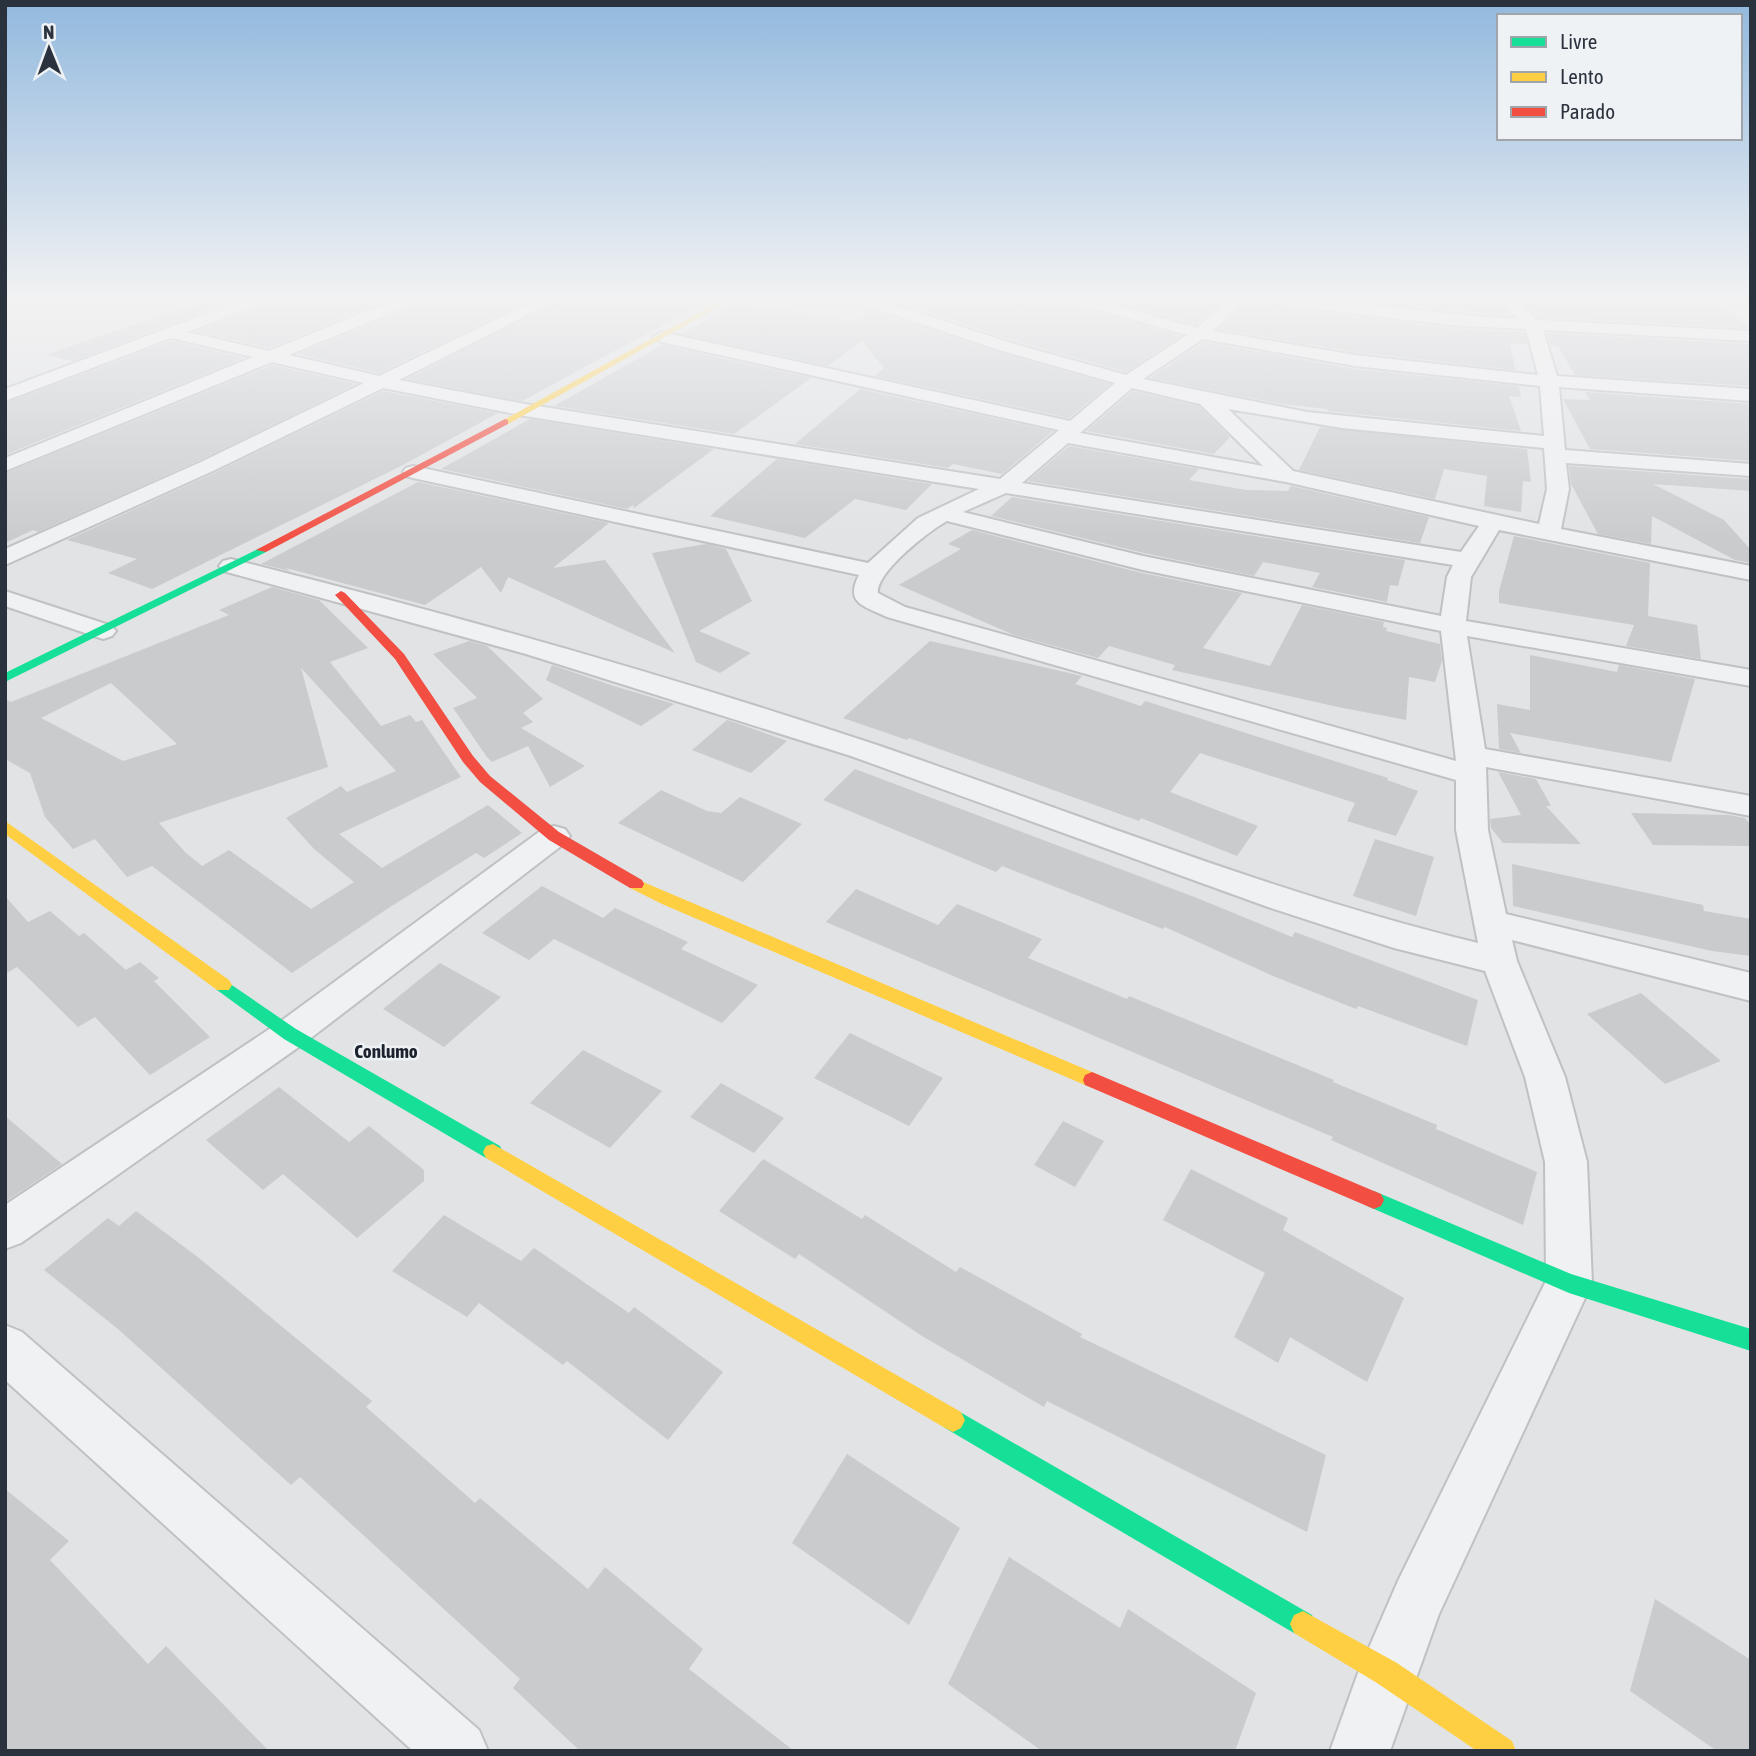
<svg xmlns="http://www.w3.org/2000/svg" width="1756" height="1756" viewBox="0 0 1756 1756" font-family="'Asap Condensed',sans-serif">
<style>
.building{fill:#c9cbcd;fill-rule:evenodd}
.lines{fill:none;stroke-linecap:round;stroke-linejoin:round}
.street-casing{stroke:#bfc1c3;stroke-width:4}
.street{fill:#f0f1f3;fill-rule:evenodd}
.fast{fill:#16e098;fill-rule:evenodd}
.slow{fill:#ffcf43;fill-rule:evenodd}
.jam{fill:#f24e42;fill-rule:evenodd}
.labels{text-anchor:middle;stroke-width:5;stroke-linejoin:round;paint-order:stroke}
.neighbourhood-label{font-size:19px;font-weight:bold;fill:#1c232e;stroke:#eff2f5}
</style>
<rect width="100%" height="100%" fill="#e1e3e5"/>
<path class="building" d="M220,295H249L73,361L45,355Z
M282,295H400L269,348L196,331L278,300Z
M432,295H541L379,373L298,354L428,300Z
M569,295H678L709,300L522,401L407,379Z
M877,295H1053L1057,301L1181,336L1126,372L1012,340Z
M1090,295H1229L1196,325Z
M1298,295L1452,301V295H1494L1512,316Z
M1517,295L1713,297L1749,328L1537,317Z
M736,303L860,322L867,309L998,352L1110,384L1069,418L875,376L884,368L862,341L828,366L682,334Z
M1246,303L1448,328L1524,332L1527,344L1510,343L1515,370L1355,352L1219,329Z
M1547,333L1751,344V386L1575,375L1558,346L1550,345Z
M171,341L244,358L5,455V403Z
M1204,342L1355,369L1519,386L1521,397L1509,396L1521,431L1327,411L1328,409L1281,404L1150,378Z
M662,345L811,378L734,434L554,406Z
M272,365L356,384L200,460L38,532L33,530L5,543V473Z
M860,389L1053,431L1002,474L953,464L948,468L795,444Z
M383,391L498,413L403,465L152,589L108,573L137,559L67,540L216,472Z
M1133,391L1199,406L1230,437L1214,454L1086,431Z
M1585,392L1751,404V461L1590,449L1563,399L1590,400Z
M530,419L714,449L634,508L633,505L627,509L441,469Z
M1320,427L1527,449L1531,482L1523,481L1521,512L1484,506L1487,476L1444,469L1435,499L1299,470Z
M1069,446L1199,469L1189,480L1246,490L1288,491L1291,486L1429,517L1420,543L1028,481Z
M777,459L932,484L906,510L855,499L805,538L710,516Z
M1569,466L1751,479V491L1653,484L1724,520L1751,550V563L1735,560L1652,516L1651,544L1598,534L1571,484Z
M418,482L609,523L553,568L605,560L675,653L508,577L501,593L481,567L425,605L286,568L290,571L261,564Z
M1012,497L1405,560L1398,586L1390,585L1387,602L1312,587L1320,573L1263,562L1254,576L1144,553L991,516Z
M972,530L1142,573L1242,593L1203,648L1270,666L1302,605L1384,622L1383,627L1387,628L1386,631L1440,644L1442,661L1435,682L1409,677L1406,720L1338,707L1172,670L1175,665L1109,646L1098,658L1014,635L899,585L961,549L948,544Z
M1514,536L1650,563L1648,616L1697,625L1701,659L1626,646L1634,625L1499,603V591Z
M706,544L726,549L752,601L699,631L751,653L720,673L696,662L652,553Z
M272,587L319,600L368,648L330,662L381,726L410,715L416,722L422,720L461,777L339,834L382,868L488,805L522,833L484,858L476,853L387,909L292,973L152,866L127,877L95,839L73,849L45,817L30,773L5,759V699L11,702L229,615L219,610ZM301,668L396,771L347,792L341,786L286,818L314,849L354,882L311,909L229,850L202,866L185,852L159,823L328,767ZM111,683L177,744L123,761L41,718Z
M469,641L487,646L543,699L523,713L533,722L521,728L585,766L550,787L528,746L492,762L487,757L453,708L477,698L433,654Z
M930,641L1082,676L1075,684L1141,706L1145,701L1388,778L1387,780L1418,791L1396,836L1347,821L1355,803L1200,753L1170,792L1258,826L1237,856L1141,818L1139,821L909,738L907,740L843,718Z
M1530,655L1617,672L1619,665L1695,679L1671,762L1510,733L1521,753L1499,749L1497,704L1530,710Z
M552,665L614,686L674,704L641,726L546,680Z
M727,720L745,726L787,741L751,773L692,750Z
M855,769L1197,898L1292,937L1295,932L1478,1000L1467,1046L1358,1006L1356,1009L1273,976L1165,927L1163,929L1002,866L996,872L823,800Z
M1498,772L1536,779L1551,806H1546L1581,844L1503,843L1491,828L1490,819L1521,815Z
M661,790L707,811L721,813L740,797L802,824L743,882L618,823Z
M1631,813L1729,815L1745,818L1751,825V846L1653,845Z
M1375,839L1434,857L1416,916L1353,896Z
M1512,864L1703,905L1704,911L1751,919V956L1712,951L1513,906Z
M542,886L603,918L615,908L688,942L681,949L758,985L722,1023L554,939L529,960L482,933Z
M856,889L938,925L957,904L1042,939L1028,958L1127,999L1129,996L1334,1080L1333,1082L1437,1125L1436,1129L1537,1172L1523,1225L1331,1140L1333,1137L826,922Z
M5,896L28,922L50,911L79,936L84,933L126,970L140,962L159,978L154,981L210,1037L150,1075L95,1017L78,1027L17,967L5,974Z
M440,963L501,997L444,1047L383,1009Z
M1641,993L1721,1061L1665,1084L1587,1014Z
M850,1033L943,1078L909,1126L814,1078Z
M583,1050L662,1091L610,1148L530,1103Z
M721,1083L784,1118L754,1153L690,1117Z
M279,1087L349,1142L369,1126L424,1170V1181L357,1238L283,1174L263,1190L206,1140Z
M5,1116L62,1164L5,1202Z
M1063,1121L1104,1141L1075,1187L1034,1165Z
M763,1159L862,1219L865,1215L956,1272L960,1267L1082,1334L1080,1337L1326,1455L1307,1532L1047,1401L1044,1407L922,1336L799,1254L795,1259L719,1211Z
M1191,1169L1288,1218L1283,1230L1404,1298L1367,1382L1290,1337L1278,1363L1234,1337L1265,1273L1163,1220Z
M136,1211L199,1258L372,1401L366,1407L475,1503L480,1498L588,1589L605,1567L703,1649L689,1669L794,1751H580L513,1688L520,1679L300,1477L291,1485L118,1329L44,1270L108,1218L119,1226Z
M444,1215L521,1261L534,1248L629,1313L634,1307L723,1372L668,1440L567,1361L563,1365L479,1303L467,1317L392,1271Z
M847,1454L960,1528L909,1625L792,1543Z
M5,1489L69,1541L50,1560L148,1664L166,1646L269,1751H5Z
M1009,1557L1120,1628L1128,1609L1256,1693L1235,1751H1042L948,1684Z
M1655,1599L1751,1660V1751H1717L1630,1691Z"/>
<g class="lines">
<g class="street-casing">
<path id="street" d="M257,295H279L277,298L187,332L269,351L407,295H429L427,298L289,355L379,376L547,295H567L399,380L525,404L1000,479L1059,430L661,342L653,337L661,332L1070,421L1115,383L999,350L843,298L841,295H864L1011,343L1126,375L1187,335L1058,298L1056,295H1080L1197,328L1233,295C1328,295 1422,314 1518,319L1497,295H1514L1536,320L1751,331V341L1543,330L1557,376L1751,389V401L1559,387L1565,450L1751,464V476L1566,463L1569,489L1561,529L1751,566V580L1499,530L1471,577L1466,621L1751,670V686L1467,636L1485,749L1751,796V816L1486,767L1488,830L1506,914L1751,973V1001L1512,940L1517,961L1565,1077L1587,1162L1592,1283L1439,1614L1390,1751H1330L1358,1673L1398,1581L1546,1281L1545,1162L1525,1077L1485,971L1394,948L1268,907L851,756L526,654L223,571L219,566L223,561L231,559C447,613 663,674 874,744C1074,812 1271,893 1478,943L1456,830V780L887,617C865,606 844,604 859,575L413,478L406,476L403,472L406,468L413,466L868,563L918,518L979,489L525,416L383,388L215,470L5,565V549L201,462L364,383L272,362L5,471V458L253,357L171,338L5,401V389ZM1245,300L1448,325L1526,329L1538,375L1355,355L1213,331ZM1203,339L1355,366L1540,386L1544,436L1307,412L1143,379ZM1132,388L1200,404L1263,466L1080,433ZM1228,409L1342,428L1544,448L1547,489L1539,524L1293,471ZM1068,443L1286,482L1479,526L1461,552L1022,483ZM1006,493L1453,565L1447,577L1441,616L1143,556L963,512ZM947,521L1143,570L1441,631L1456,761L905,607L878,593C876,572 929,531 947,521Z
M5,591L112,626L116,631L112,636L103,639L5,606Z
M554,826L565,829L570,836L565,843L303,1044L21,1243L5,1249V1205L277,1024L543,829Z
M5,1325L22,1332L479,1730L488,1751H413L5,1380Z"/>
</g>
<use href="#street" class="street"/>
<path class="fast" d="M262,547L268,550L266,552L5,682V673Z
M223,979L296,1029L500,1146L503,1152L500,1158L493,1160L486,1158L284,1039L217,990L214,985L217,980Z
M1374,1191L1571,1274L1751,1329V1351L1569,1293L1367,1206L1364,1200L1367,1194Z
M953,1408L1312,1615L1316,1624L1312,1633L1303,1637L1294,1633L945,1428L941,1420L945,1412Z"/>
<path class="slow" d="M731,295H740L508,424L500,422Z
M5,821L229,980L232,985L229,990H217L5,834Z
M636,879L1099,1075L1101,1080L1099,1085L1092,1088L1085,1085L662,904L630,888L628,884Z
M493,1144L961,1412L965,1420L961,1428L953,1432L945,1428L486,1158L483,1152L486,1146Z
M1303,1611L1397,1663L1512,1741L1516,1751H1477L1377,1683L1294,1633L1290,1624L1294,1615Z"/>
<path class="jam" d="M505,419L508,420V424L266,552L256,550Z
M341,591L345,593L404,654L473,756L490,776L559,832L642,880L644,884L642,888H630L549,840L480,782L463,762L395,659L337,597L335,595Z
M1092,1072L1381,1194L1384,1200L1381,1206L1374,1209L1367,1206L1085,1085L1083,1080L1085,1075Z"/>
</g>
<linearGradient id="sky" x2="0" y2="1"><stop stop-color="#92b9de"/><stop offset="0.55" stop-color="#f2f2f3"/><stop offset="1" stop-color="#f2f2f3" stop-opacity="0"/></linearGradient>
<rect width="1756" height="541" fill="url(#sky)"/>
<g class="labels">
<g class="neighbourhood-label">
<text x="386" y="1058">Conlumo</text>
</g>
</g>
<rect width="1756" height="1756" fill="none" stroke="#2a323d" stroke-width="14"/>
<rect x="1497" y="14" width="245" height="126" fill="#eff2f5" stroke="#a0a5ab" stroke-width="2"/>
<rect x="1511" y="37" width="35" height="10" fill="#16e098" stroke="#a0a5ab" stroke-width="2"/>
<text x="1560" y="49" font-size="21" fill="#2a323d">Livre</text>
<rect x="1511" y="72" width="35" height="10" fill="#ffcf43" stroke="#a0a5ab" stroke-width="2"/>
<text x="1560" y="84" font-size="21" fill="#2a323d">Lento</text>
<rect x="1511" y="107" width="35" height="10" fill="#f24e42" stroke="#a0a5ab" stroke-width="2"/>
<text x="1560" y="119" font-size="21" fill="#2a323d">Parado</text>
<g transform="translate(49 49) rotate(359)" stroke="#eff2f5" stroke-width="5" paint-order="stroke">
<path d="M0-5L12 26L0 18L-12 26Z" fill="#2a323d"/>
<text y="-10" font-size="19" font-weight="bold" text-anchor="middle" fill="#2a323d">N</text>
</g>
</svg>
